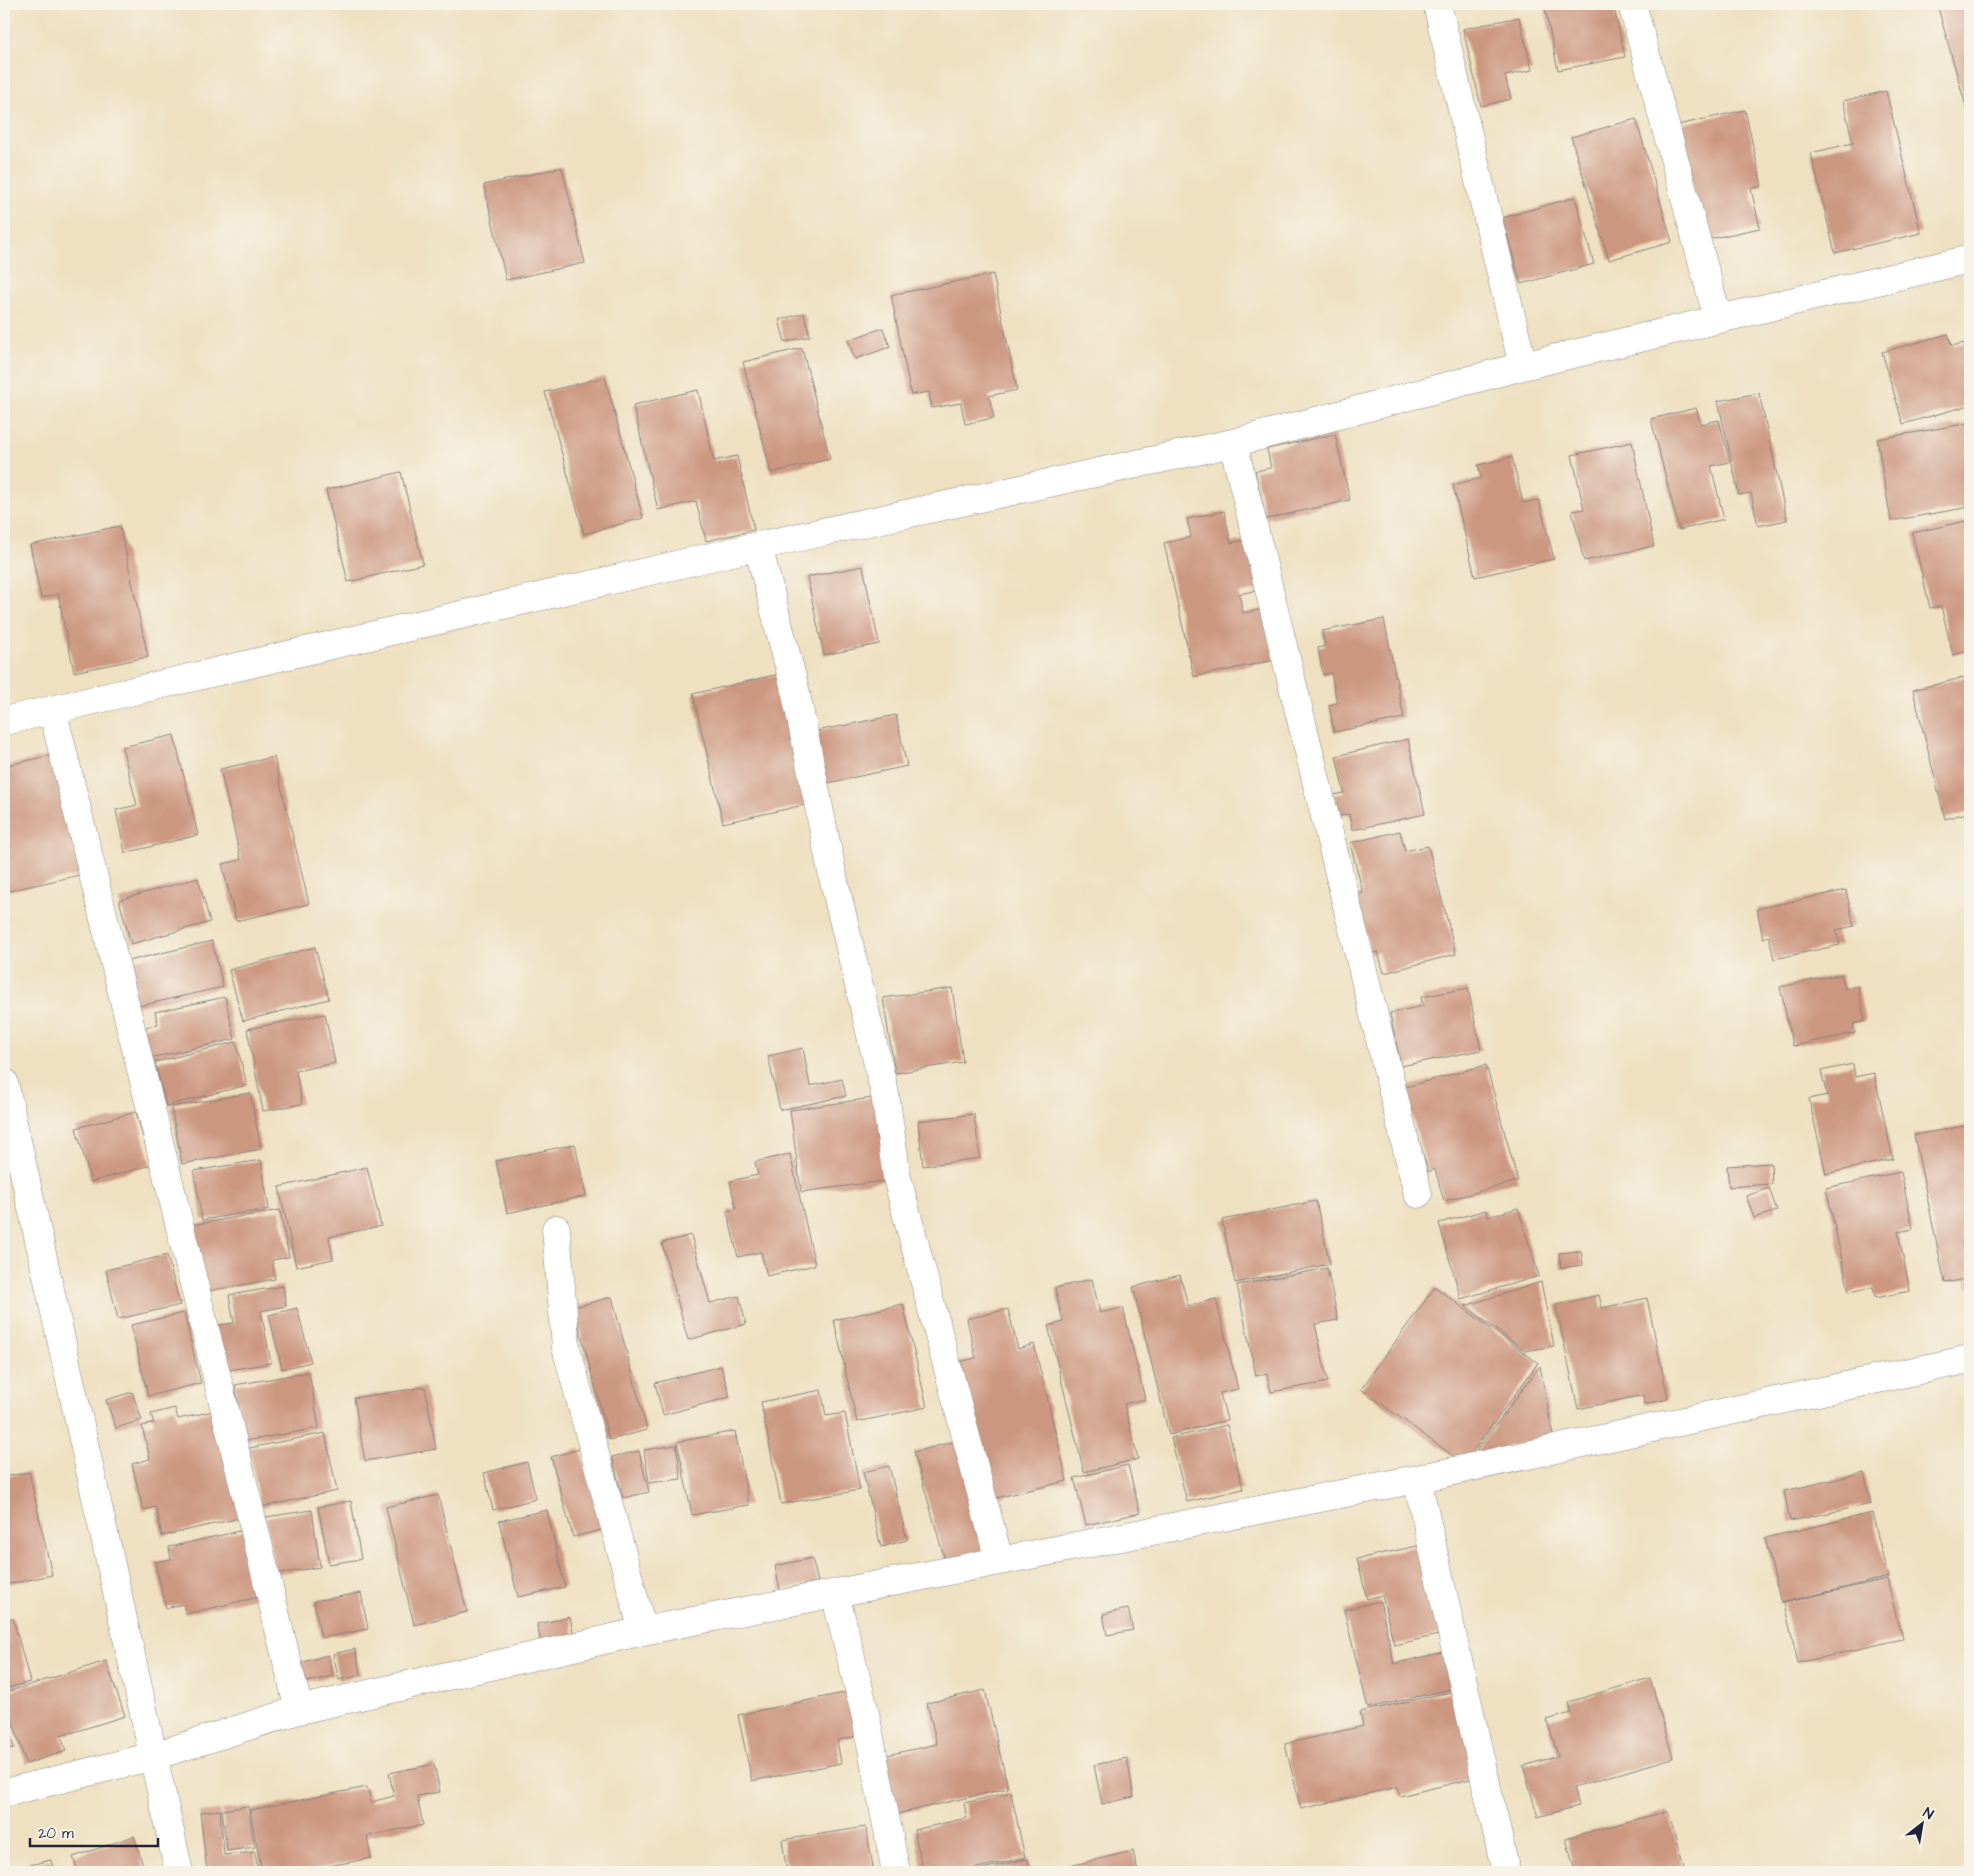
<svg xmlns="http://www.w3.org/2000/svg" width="1974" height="1876" viewBox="0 0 1974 1876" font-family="'Architects Daughter',sans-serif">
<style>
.building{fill:#cc9780}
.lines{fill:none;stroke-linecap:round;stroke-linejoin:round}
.minor-casing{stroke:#88817e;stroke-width:29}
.minor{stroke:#fff;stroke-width:28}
</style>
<rect width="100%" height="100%" fill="#f7f3e8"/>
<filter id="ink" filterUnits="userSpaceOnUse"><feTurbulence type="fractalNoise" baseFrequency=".02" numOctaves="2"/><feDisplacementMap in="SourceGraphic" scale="10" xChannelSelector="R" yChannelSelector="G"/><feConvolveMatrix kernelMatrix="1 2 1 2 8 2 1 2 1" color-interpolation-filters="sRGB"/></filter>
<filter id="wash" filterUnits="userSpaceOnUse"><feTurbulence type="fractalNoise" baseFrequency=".0096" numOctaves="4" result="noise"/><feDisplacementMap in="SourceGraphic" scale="20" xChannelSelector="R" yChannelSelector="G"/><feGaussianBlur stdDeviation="1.12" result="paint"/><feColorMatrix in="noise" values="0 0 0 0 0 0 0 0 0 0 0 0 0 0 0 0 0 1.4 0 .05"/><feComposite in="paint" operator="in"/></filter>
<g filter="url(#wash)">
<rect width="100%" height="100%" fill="#eee0c0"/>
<g id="blocks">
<path class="building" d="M1544,4H1613L1625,57L1558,70Z
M1937,4H1970V121Z
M1519,17L1532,70L1505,76L1511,99L1481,106L1463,29Z
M1886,91L1921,233L1835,253L1811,153L1853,143L1843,101Z
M1745,110L1762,186L1751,189L1760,228L1704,240L1678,125Z
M1636,119L1672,242L1609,260L1571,137Z
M562,167L585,263L506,280L484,185Z
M1575,197L1594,264L1521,284L1502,218Z
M993,274L1017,390L989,396L994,418L965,424L961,403L932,408L929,392L911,395L891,295Z
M804,313L810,336L785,342L779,320Z
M883,328L890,347L855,359L848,340Z
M1948,334L1952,346L1964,343L1970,363V405L1903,424L1882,352Z
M802,348L830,459L771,473L743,362Z
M605,377L643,518L584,534L545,392Z
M698,390L714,461L737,456L754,530L706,541L696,501L658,510L633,405Z
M1759,393L1787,520L1758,526L1751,493L1739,495L1718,401Z
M1696,408L1701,424L1719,420L1730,462L1711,466L1724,519L1679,530L1651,419Z
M1970,423V507L1891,521L1877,439Z
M1335,434L1350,500L1266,519L1255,471L1271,468L1267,449Z
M1632,442L1654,546L1584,561L1572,511L1584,509L1572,455Z
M1512,457L1523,503L1539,500L1554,559L1475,577L1453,485L1481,478L1478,465Z
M401,472L423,564L348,582L326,490Z
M1224,511L1231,543L1252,539L1263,589L1239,594L1243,613L1263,609L1275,660L1194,677L1164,543L1191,537L1187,519Z
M1970,520V651L1953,655L1941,606L1930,608L1912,533Z
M120,526L148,657L74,672L58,594L41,598L30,545Z
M863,566L879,644L824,655L807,577Z
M1384,619L1404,718L1334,732L1329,705L1337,703L1331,673L1323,675L1318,648L1325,646L1322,631Z
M779,674L809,804L723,823L693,694Z
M1970,676V812L1945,819L1913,690Z
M896,715L907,766L823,784L812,732Z
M174,735L198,835L125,853L116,810L137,805L122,747Z
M1408,739L1425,814L1352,830L1349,814L1339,816L1334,795L1344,793L1336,756Z
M56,754L84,874L4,892V766Z
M274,757L309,904L236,921L222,864L241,860L220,769Z
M1400,831L1405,851L1428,846L1456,954L1384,973L1378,952L1371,953L1355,895L1363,893L1350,843Z
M198,878L210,922L131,944L119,900Z
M1846,890L1854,926L1836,930L1840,945L1774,959L1769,936L1763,938L1757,909Z
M212,941L223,987L135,1007L124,962Z
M315,947L329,999L243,1021L229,970Z
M1841,974L1845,989L1858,986L1865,1021L1853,1024L1855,1033L1793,1046L1780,987Z
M952,988L963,1062L895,1073L883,998Z
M1468,988L1481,1050L1401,1066L1390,1013L1423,1006L1421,997Z
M225,997L235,1039L150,1058L143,1028L158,1024L155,1012Z
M325,1014L335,1063L296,1071L302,1104L263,1111L247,1029Z
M236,1042L247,1085L166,1106L155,1062Z
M803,1048L810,1086L842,1079L846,1096L780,1110L768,1056Z
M1853,1064L1855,1077L1874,1073L1893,1159L1826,1174L1809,1099L1827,1095L1821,1071Z
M1486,1065L1518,1181L1444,1201L1435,1169L1428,1172L1412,1115L1398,1089Z
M250,1093L261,1149L182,1164L171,1107Z
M879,1097L890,1180L801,1192L790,1110Z
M136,1112L151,1165L91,1182L76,1128Z
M974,1114L980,1158L923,1166L918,1121Z
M1970,1125V1287L1968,1288L1965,1279L1945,1283L1914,1135Z
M575,1144L586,1196L507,1213L496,1161Z
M790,1154L815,1265L767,1276L761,1252L738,1257L727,1211L736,1209L730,1181L758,1175L755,1162Z
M261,1160L269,1209L202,1220L194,1171Z
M1771,1163L1772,1184L1729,1187L1727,1166Z
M367,1167L381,1226L329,1237L333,1259L296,1267L279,1187Z
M1901,1172L1913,1229L1898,1232L1910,1291L1875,1298L1873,1287L1849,1292L1826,1188Z
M1769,1188L1777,1211L1754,1218L1746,1196Z
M1316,1201L1330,1264L1235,1283L1222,1220Z
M1518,1208L1539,1276L1461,1299L1439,1223L1486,1210L1488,1217Z
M280,1210L289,1257L272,1260L275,1279L203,1292L191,1225Z
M691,1235L710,1303L739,1296L746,1324L688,1340L662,1243Z
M1581,1251L1583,1265L1561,1268L1559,1253Z
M167,1255L180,1305L118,1319L106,1270Z
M1327,1268L1338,1320L1315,1324L1328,1382L1271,1392L1267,1374L1256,1376L1237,1285Z
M1180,1275L1188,1306L1216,1299L1238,1389L1220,1393L1227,1420L1169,1435L1133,1287Z
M1092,1279L1100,1313L1123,1308L1145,1399L1124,1404L1138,1459L1084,1472L1048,1326L1063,1322L1055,1288Z
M1541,1282L1554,1346L1525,1351L1465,1306Z
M283,1286L286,1306L261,1311L271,1363L222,1371L214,1326L234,1323L229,1295Z
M1435,1287L1538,1363L1464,1464L1361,1389Z
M1599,1295L1602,1308L1647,1298L1668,1399L1645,1404L1643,1395L1578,1409L1556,1305Z
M612,1297L647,1430L609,1440L574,1307Z
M903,1304L927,1407L857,1422L834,1320Z
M297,1308L311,1362L282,1369L269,1315Z
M1008,1309L1018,1349L1034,1344L1067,1481L984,1501L951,1364L976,1358L967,1319Z
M184,1313L201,1383L148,1396L131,1325Z
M721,1366L730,1397L663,1415L655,1383Z
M1540,1366L1553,1436L1479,1453L1477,1450Z
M309,1372L319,1428L245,1441L235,1385Z
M425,1387L436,1449L365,1461L354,1398Z
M821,1390L826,1416L845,1413L860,1490L781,1504L761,1402Z
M132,1392L142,1420L116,1428L106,1400Z
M175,1408L178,1419L218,1410L244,1517L162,1536L156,1507L143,1510L132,1464L150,1459L142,1426L154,1423L151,1414Z
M1227,1425L1243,1489L1187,1502L1171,1438Z
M735,1431L749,1505L692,1515L677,1442Z
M325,1433L337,1491L261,1507L249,1448Z
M960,1440L991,1551L946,1564L914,1452Z
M676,1445L681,1479L649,1483L644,1450Z
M580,1449L602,1530L573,1537L551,1457Z
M639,1451L649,1492L623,1498L612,1457Z
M527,1462L536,1499L493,1510L484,1473Z
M1128,1465L1140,1513L1086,1525L1074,1478Z
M889,1466L907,1540L881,1547L863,1472Z
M29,1472L52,1575L4,1585V1477Z
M1864,1473L1871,1504L1790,1521L1784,1491Z
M438,1495L467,1612L414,1625L386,1507Z
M351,1501L361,1559L329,1564L318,1507Z
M312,1510L320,1567L275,1574L266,1517Z
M547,1510L565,1587L518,1597L499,1521Z
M1872,1513L1888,1577L1781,1603L1765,1538Z
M244,1530L259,1597L186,1614L183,1604L166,1608L155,1562L171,1559L169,1547Z
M1422,1545L1443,1634L1394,1645L1382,1595L1367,1599L1357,1559Z
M812,1558L818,1582L780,1590L775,1566Z
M1887,1579L1902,1639L1798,1663L1784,1603Z
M361,1593L368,1629L321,1638L314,1601Z
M1380,1601L1394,1664L1447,1651L1455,1688L1368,1708L1344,1610Z
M1128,1609L1133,1630L1107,1635L1103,1614Z
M570,1617L575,1642L542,1648L537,1624Z
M13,1618L30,1682L4,1689V1620Z
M355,1649L361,1675L339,1680L333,1654Z
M328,1655L333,1676L306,1682L300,1663Z
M106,1661L125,1716L61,1736L66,1751L26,1764L4,1693Z
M1650,1678L1673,1758L1573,1787L1578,1806L1538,1817L1523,1766L1558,1756L1547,1720L1571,1713L1568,1702Z
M985,1690L1008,1788L897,1814L883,1756L937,1744L927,1703Z
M1458,1690L1483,1776L1400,1796L1397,1787L1301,1809L1285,1744L1363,1726L1360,1712Z
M848,1692L858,1736L837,1740L841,1763L752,1781L738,1715Z
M4,1711L14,1748L4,1750Z
M1127,1758L1134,1797L1102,1804L1094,1765Z
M434,1764L440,1792L417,1796L423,1825L367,1836L371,1858L298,1872H262L250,1810L367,1787L371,1802L394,1796L389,1773Z
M1011,1792L1025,1858L957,1872H923L914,1830L967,1818L964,1803Z
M248,1806L255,1847L227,1851L222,1810Z
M220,1810L224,1855L255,1852L258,1872H207L200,1812Z
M1668,1811L1685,1872H1575L1566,1838Z
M866,1827L874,1872H787L782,1840Z
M134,1836L145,1872H78L73,1857Z
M1133,1851L1138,1872H1062L1061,1868Z
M1028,1859L1031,1872H973V1871Z
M51,1860L54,1872H4V1871Z"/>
</g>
</g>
<g filter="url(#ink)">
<use href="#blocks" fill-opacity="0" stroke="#88817e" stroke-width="1"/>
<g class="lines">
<g class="minor-casing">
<path id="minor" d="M1437,4L1523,366
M1632,4L1718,319
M1233,443L1418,1194
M758,546L795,689L833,877L885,1094L897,1178L999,1560
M53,712L299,1710
M4,721L758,546L1233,443L1523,366L1970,259
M4,1082L179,1872
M556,1229L566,1347L643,1631
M1417,1479L1506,1872
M835,1594L865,1713L896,1872
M4,1793L154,1756L299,1710L643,1631L1417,1479L1970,1359"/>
</g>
<use href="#minor" class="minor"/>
</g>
</g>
<rect width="1974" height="1876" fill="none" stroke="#f7f3e8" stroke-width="20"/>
<g transform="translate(1922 1824) rotate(31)" stroke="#f7f3e8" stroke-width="4" paint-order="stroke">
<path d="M0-4L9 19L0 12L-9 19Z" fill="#22223b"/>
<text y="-8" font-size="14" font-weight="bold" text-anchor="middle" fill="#22223b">N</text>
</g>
<path d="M30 1838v8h128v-8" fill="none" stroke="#22223b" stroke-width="2.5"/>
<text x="38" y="1838" font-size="15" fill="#22223b" stroke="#f7f3e8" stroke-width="4" paint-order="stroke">20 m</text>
</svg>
